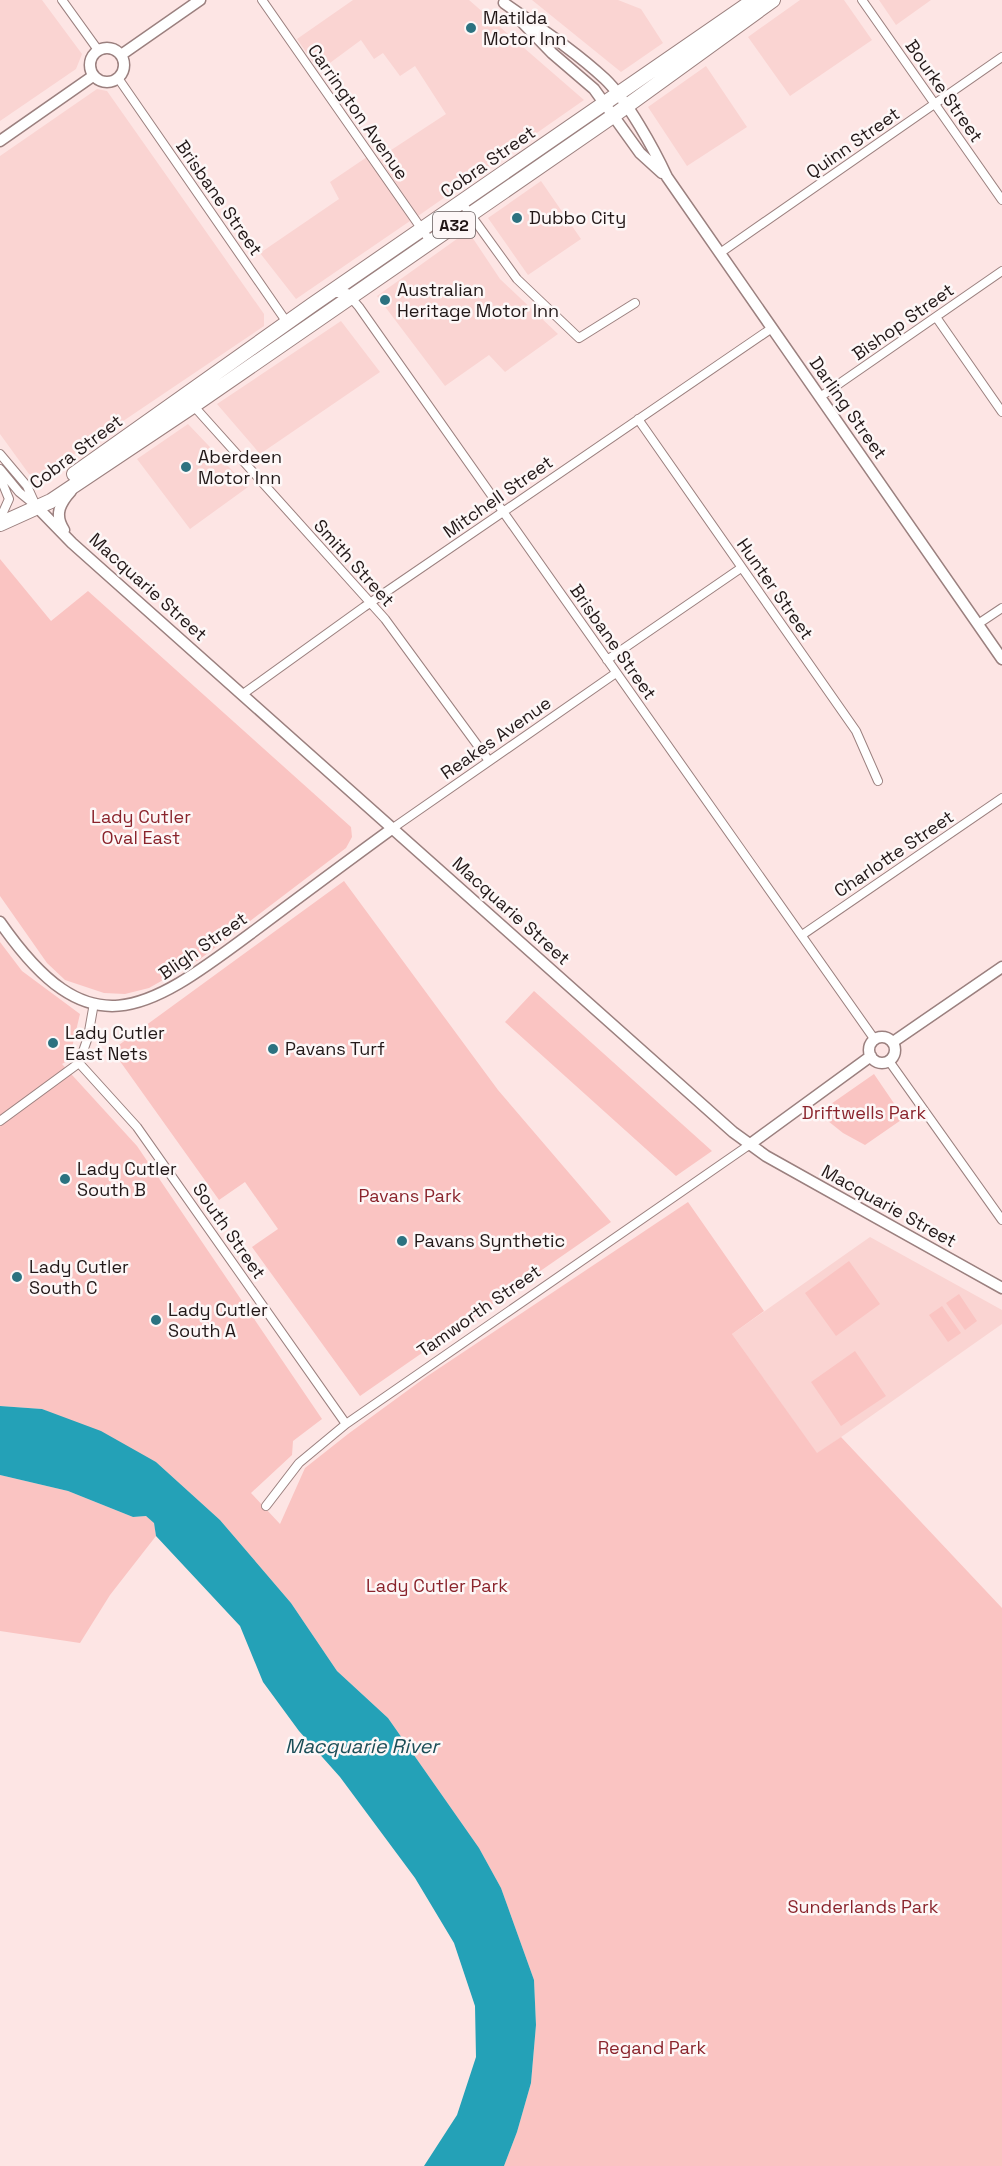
<svg xmlns="http://www.w3.org/2000/svg" width="1002" height="2166" viewBox="0 0 1002 2166" font-family="'Space Grotesk',sans-serif">
<style>
.built{fill:#fad4d2}
.green{fill:#fac4c2}
.water{fill:#24a1b7}
.lines{fill:none;stroke-linecap:round;stroke-linejoin:round}
.street-casing{stroke:#9b807f;stroke-width:10}
.secondary-casing{stroke:#9b807f;stroke-width:13}
.highway-casing{stroke:#9b807f;stroke-width:16}
.street{stroke:#fff;stroke-width:8}
.secondary{stroke:#fff;stroke-width:10}
.highway{stroke:#fff;stroke-width:14}
.poi-dot{fill:#2c7280;stroke:#fdf7f7;stroke-width:2}
.labels{text-anchor:middle;stroke-width:5;stroke-linejoin:round;paint-order:stroke}
.shield{fill:#fdf7f7;stroke:#645b5b;stroke-width:1.5}
.shield-label{font-size:16px;font-weight:bold;fill:#221818}
.poi-label{font-size:18px;fill:#221818;stroke:#fdf7f7;text-anchor:start}
.street-label{font-size:18px;fill:#221818;stroke:#fdf7f7}
.park-label{font-size:18px;fill:#8a242c;stroke:#fdf7f7}
.water-label{font-size:20px;font-style:italic;fill:#1b4d57;stroke:#fdf7f7}
</style>
<rect width="100%" height="100%" fill="#fde5e4"/>
<path class="built" d="M0,0H42L82,54L76,69L0,121Z
M353,0H469L584,100L418,216L379,158L446,114L415,66L400,76L383,53L374,59L361,40L319,71L297,39Z
M532,0H618L641,9L663,43L621,72Z
M800,0H844L872,40L790,96L748,37Z
M879,0H931L896,25Z
M706,66L747,127L687,166L648,107Z
M97,89L107,91L264,314V326L40,477L29,474L0,434V156Z
M367,157L410,221L296,299L260,253L339,199L330,182Z
M541,181L581,239L528,275L488,218Z
M468,231L500,279L558,334L505,372L489,355L445,386L377,296Z
M341,321L380,372L260,454L217,404Z
M188,424L248,487L190,529L137,459Z
M870,1237L1002,1310V1324L817,1454L732,1334Z"/>
<path class="green" d="M0,559L51,621L88,591L351,827L352,837L346,848L200,959L149,988L125,994L104,993L65,980L47,963L0,896Z
M344,881L498,1090L611,1222L360,1396L252,1247L278,1229L245,1182L219,1200L112,1050Z
M0,942L22,971L80,1014L69,1060L62,1064L137,1146L322,1419L293,1441L292,1455L251,1493L280,1524L305,1468L348,1434L426,1377L688,1202L764,1311L732,1334L817,1453L841,1437L1002,1608V2166H504L517,2132L531,2083L536,2025L534,1980L501,1888L479,1848L388,1718L337,1671L291,1603L220,1520L156,1462L42,1409L0,1406Z
M534,991L712,1151L676,1176L505,1022Z
M874,1074L904,1118L865,1145L843,1133L818,1113Z
M849,1261L880,1304L836,1336L805,1293Z
M959,1294L977,1321L965,1330L946,1303Z
M942,1306L961,1333L948,1342L929,1315Z
M855,1351L886,1396L841,1426L811,1382Z
M0,1475L68,1491L133,1517L146,1516L154,1522L156,1536L110,1595L80,1643L0,1631Z"/>
<path class="water" d="M0,1406L42,1409L101,1431L156,1462L220,1520L291,1603L337,1671L388,1718L479,1848L501,1888L534,1980L536,2025L531,2083L517,2132L504,2166H424L457,2115L476,2057L475,2006L454,1943L415,1878L340,1777L299,1731L263,1682L240,1626L156,1536L154,1523L146,1516L133,1517L68,1491L0,1475Z"/>
<g class="lines">
<g class="street-casing">
<path id="street" d="M62,0L98,50
M262,0L430,241
M862,0L1002,200
M118,78L288,324
M462,203L517,279L579,338L635,303
M720,253L1002,57
M335,293H347L359,307L875,1040
M936,317L1002,412
M820,397L1002,271
M191,403L385,619L489,761
M638,419L856,731L878,781
M0,454L27,486L36,506
M0,469L19,492L35,505
M0,477L9,499L0,519
M978,624L1002,608
M607,660L741,568
M243,694L364,607L772,328
M393,828L616,673
M802,935L1002,798
M889,1061L1002,1220
M79,1063L137,1127L346,1424
M0,1121L79,1063L88,1037L94,1003
M266,1506L299,1463L346,1424L749,1145"/>
</g>
<g class="secondary-casing">
<path id="secondary" d="M504,3C538,27 574,50 605,79C627,100 654,149 667,177L1002,659
M520,20L552,53L594,89L640,153L662,173
M90 65a17 17 0 1 1 34 0a17 17 0 1 1-34 0Z
M121,55L200,0
M0,141L93,76
M36,506L72,543L733,1132L766,1156L1002,1288
M64,530C54,515 60,503 71,491
M0,922C89,1050 144,1013 250,934C298,898 345,863 393,828
M869 1050a13 13 0 1 1 26 0a13 13 0 1 1-26 0Z
M893,1042L1002,967
M749,1145L871,1056"/>
</g>
<g class="highway-casing">
<path id="highway" d="M74,474L312,305L754,0
M0,524L51,501L193,406L613,116L773,0"/>
</g>
<use href="#street" class="street"/>
<use href="#secondary" class="secondary"/>
<use href="#highway" class="highway"/>
</g>
<g class="poi-dot">
<circle cx="471" cy="28" r="6"/>
<circle cx="517" cy="218" r="6"/>
<circle cx="385" cy="300" r="6"/>
<circle cx="186" cy="467" r="6"/>
<circle cx="53" cy="1043" r="6"/>
<circle cx="273" cy="1049" r="6"/>
<circle cx="65" cy="1179" r="6"/>
<circle cx="402" cy="1241" r="6"/>
<circle cx="17" cy="1277" r="6"/>
<circle cx="156" cy="1320" r="6"/>
</g>
<g class="labels">
<rect class="shield" x="433" y="212" width="42" height="26" rx="4.5"/>
<g class="shield-label">
<text x="454" y="231">A32</text>
</g>
<g class="poi-label">
<text x="483" y="24">Matilda<tspan x="483" dy="21">Motor Inn</tspan></text>
<text x="529" y="224">Dubbo City</text>
<text x="397" y="296">Australian<tspan x="397" dy="21">Heritage Motor Inn</tspan></text>
<text x="198" y="463">Aberdeen<tspan x="198" dy="21">Motor Inn</tspan></text>
<text x="65" y="1039">Lady Cutler<tspan x="65" dy="21">East Nets</tspan></text>
<text x="285" y="1055">Pavans Turf</text>
<text x="77" y="1175">Lady Cutler<tspan x="77" dy="21">South B</tspan></text>
<text x="414" y="1247">Pavans Synthetic</text>
<text x="29" y="1273">Lady Cutler<tspan x="29" dy="21">South C</tspan></text>
<text x="168" y="1316">Lady Cutler<tspan x="168" dy="21">South A</tspan></text>
</g>
<g class="street-label">
<text transform="translate(944 91) rotate(55)" y="6">Bourke Street</text>
<text transform="translate(358 112) rotate(55)" y="6">Carrington Avenue</text>
<text transform="translate(853 143) rotate(-35)" y="6">Quinn Street</text>
<text transform="translate(488 162) rotate(-35)" y="6">Cobra Street</text>
<text transform="translate(219 198) rotate(55)" y="6">Brisbane Street</text>
<text transform="translate(903 322) rotate(-35)" y="6">Bishop Street</text>
<text transform="translate(848 408) rotate(55)" y="6">Darling Street</text>
<text transform="translate(76 452) rotate(-37)" y="6">Cobra Street</text>
<text transform="translate(498 497) rotate(-35)" y="6">Mitchell Street</text>
<text transform="translate(354 563) rotate(48)" y="6">Smith Street</text>
<text transform="translate(148 587) rotate(42)" y="6">Macquarie Street</text>
<text transform="translate(775 589) rotate(55)" y="6">Hunter Street</text>
<text transform="translate(613 642) rotate(55)" y="6">Brisbane Street</text>
<text transform="translate(496 738) rotate(-35)" y="6">Reakes Avenue</text>
<text transform="translate(894 854) rotate(-34)" y="6">Charlotte Street</text>
<text transform="translate(511 911) rotate(42)" y="6">Macquarie Street</text>
<text transform="translate(203 946) rotate(-35)" y="6">Bligh Street</text>
<text transform="translate(889 1206) rotate(29)" y="6">Macquarie Street</text>
<text transform="translate(229 1231) rotate(55)" y="6">South Street</text>
<text transform="translate(479 1311) rotate(-35)" y="6">Tamworth Street</text>
</g>
<g class="park-label">
<text x="141" y="823">Lady Cutler<tspan x="141" dy="21">Oval East</tspan></text>
<text x="864" y="1119">Driftwells Park</text>
<text x="410" y="1202">Pavans Park</text>
<text x="437" y="1592">Lady Cutler Park</text>
<text x="863" y="1913">Sunderlands Park</text>
<text x="652" y="2054">Regand Park</text>
</g>
<g class="water-label">
<text x="362" y="1753">Macquarie River</text>
</g>
</g>
</svg>
